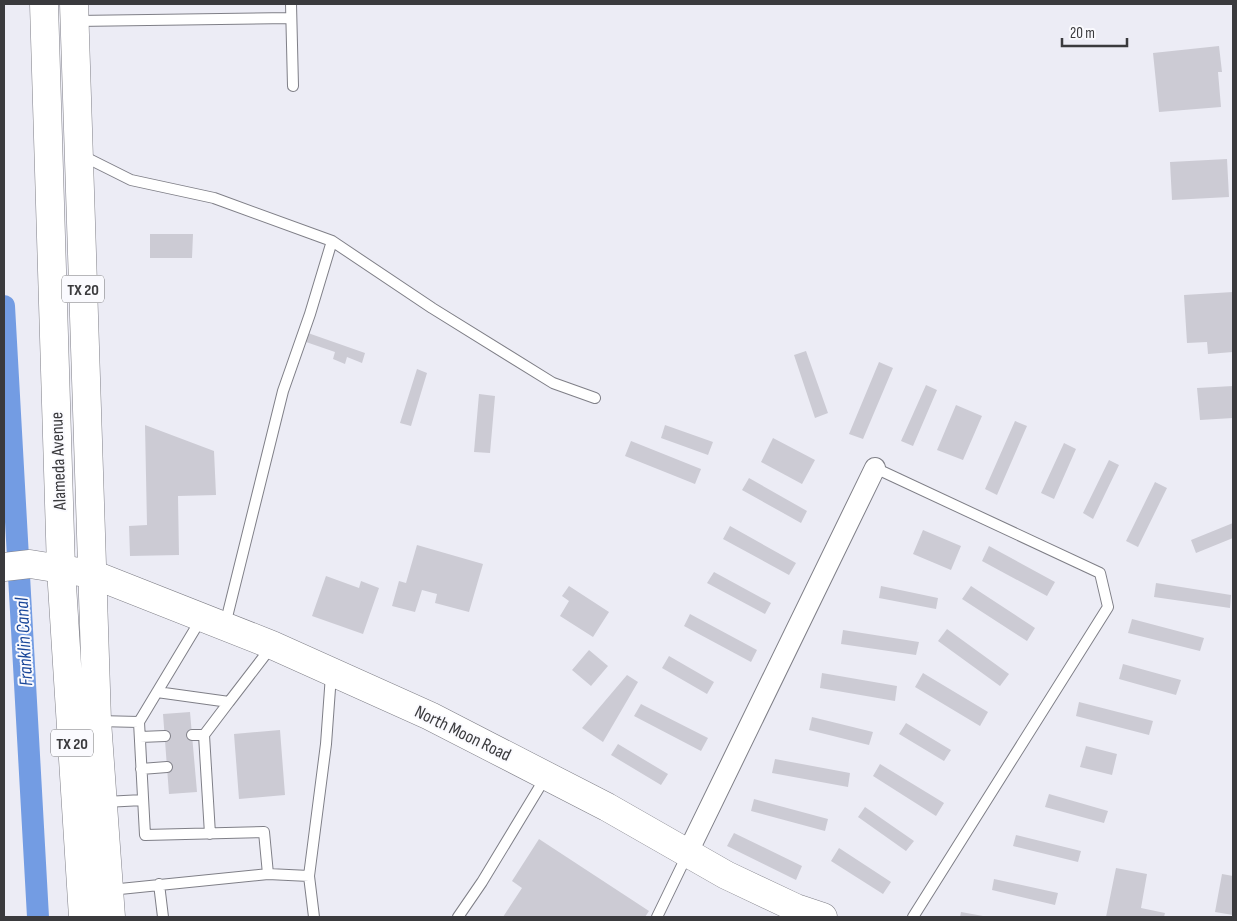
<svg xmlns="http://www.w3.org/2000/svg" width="1237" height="921" viewBox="0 0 1237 921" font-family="'Sofia Sans Condensed',sans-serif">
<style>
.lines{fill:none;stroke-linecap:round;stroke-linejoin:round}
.canal{stroke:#739ce3;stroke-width:22}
.building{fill:#cccbd4}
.lane-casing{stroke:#7f7f87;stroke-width:12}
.street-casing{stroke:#7f7f87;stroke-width:22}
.secondary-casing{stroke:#7f7f87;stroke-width:29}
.primary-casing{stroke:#7f7f87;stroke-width:29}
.lane{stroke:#fff;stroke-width:10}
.street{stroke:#fff;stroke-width:20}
.secondary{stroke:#fff;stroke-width:28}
.primary{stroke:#fff;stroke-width:28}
.labels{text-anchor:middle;stroke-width:4;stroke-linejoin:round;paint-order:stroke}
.shield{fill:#fafafe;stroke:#747477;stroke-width:1}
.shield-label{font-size:16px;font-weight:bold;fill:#3a3a3d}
.street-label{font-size:18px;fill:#3a3a3d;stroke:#fafafe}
.water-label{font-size:19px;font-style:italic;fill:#194699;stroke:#fafafe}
</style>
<rect width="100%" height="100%" fill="#ececf5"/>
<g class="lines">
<path class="canal" d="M4,306L38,917"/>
</g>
<path class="building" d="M1219,46L1222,72H1218L1221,107L1159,112L1153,53Z
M1227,159L1229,197L1172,200L1170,162Z
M150,234H193L192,258H150Z
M1233,292V352L1208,354L1207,342L1187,343L1184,295Z
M308,333L365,353L362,363L347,357L345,364L333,359L335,352L306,342Z
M806,351L828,413L815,418L794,355Z
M879,362L893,368L863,439L849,434Z
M417,369L427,373L411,426L400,423Z
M926,385L937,390L913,446L901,441Z
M1233,386V418L1200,420L1197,388Z
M479,394L495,396L490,453L474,452Z
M956,405L982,416L963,460L937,450Z
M1015,421L1027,426L997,495L985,489Z
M145,425L214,451L216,495L178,496L179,555L130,556L129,526L147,525Z
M665,425L713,442L708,455L661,438Z
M773,438L815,460L802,484L761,462Z
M631,441L701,469L695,484L625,456Z
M1064,443L1076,449L1054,499L1041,493Z
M1109,460L1119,465L1093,519L1083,513Z
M749,478L807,511L801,523L742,490Z
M1155,482L1167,488L1138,547L1126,541Z
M1233,523V538L1196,553L1191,540Z
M730,526L796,563L789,575L723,539Z
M923,530L961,546L951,570L913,554Z
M417,545L483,564L469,612L435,603L437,594L422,590L415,612L392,606L399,581L406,583Z
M989,546L1055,582L1047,596L982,561Z
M714,572L771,603L765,614L707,583Z
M326,576L359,588L361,581L379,588L363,634L312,616Z
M1156,583L1231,595L1230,608L1154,597Z
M569,586L609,612L593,637L560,616L569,601L562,596Z
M881,586L938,598L936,609L879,598Z
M971,586L1035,628L1027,641L962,599Z
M690,614L757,650L751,662L684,626Z
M1132,619L1204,638L1200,651L1128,633Z
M947,629L1009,674L1000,686L938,641Z
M843,630L919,642L916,655L841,644Z
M589,650L608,666L591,686L572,670Z
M669,656L714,682L707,694L662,668Z
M1123,664L1181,680L1176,695L1119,679Z
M822,673L897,686L895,701L820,688Z
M923,673L988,712L980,726L915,687Z
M627,675L638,682L603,742L582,728Z
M1079,702L1153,721L1149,735L1076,716Z
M641,704L708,738L701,751L634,716Z
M190,712L197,792L169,794L163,714Z
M812,717L873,732L869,745L809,730Z
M906,723L951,750L944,761L899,734Z
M280,730L285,795L239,799L234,734Z
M618,744L668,774L661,785L611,755Z
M1086,746L1117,754L1112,775L1080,767Z
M775,759L850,773L848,787L772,773Z
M880,764L944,803L936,816L873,776Z
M1049,794L1108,811L1104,823L1045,807Z
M754,799L828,819L825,831L751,811Z
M865,807L914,841L906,851L858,817Z
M734,833L802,866L796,880L727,846Z
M1016,835L1081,851L1078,862L1013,846Z
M539,839L649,911L645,917H503L522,888L512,881Z
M839,848L891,882L883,894L831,861Z
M1116,868L1147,874L1141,908L1165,913L1164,917H1106Z
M1222,874L1233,876V915L1215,912Z
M994,879L1058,893L1055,905L992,890Z
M961,912L983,916V917H960Z"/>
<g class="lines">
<g class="lane-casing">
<path id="lane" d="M291,4L293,86
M76,21L291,18
M81,155L131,180L214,198L332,241L432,308L553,383L595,398
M875,468L1100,573L1108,607L913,917
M225,625L283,391L310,314L332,241
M157,692L229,702L272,646
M98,721L139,722L145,835L264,832L268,874
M139,722L201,619
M192,735H204L210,834
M204,735L229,702
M140,737L165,736
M141,769L167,767
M105,802L143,800
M309,876L314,917
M159,884L163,917
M110,890L268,874L309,876L326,744L331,675
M458,917L482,882L545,778
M657,917L687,855"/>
</g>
<g class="street-casing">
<path id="street" d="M687,854L875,468"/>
</g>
<g class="secondary-casing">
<path id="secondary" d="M4,567L30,564L92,574L272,645L430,716L607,807L726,875L796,908L823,917"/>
</g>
<g class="primary-casing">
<path id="primary" d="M44,4L61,569L83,917
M74,4L97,721L111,917"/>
</g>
<use href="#lane" class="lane"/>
<use href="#street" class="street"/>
<use href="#secondary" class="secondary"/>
<use href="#primary" class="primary"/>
</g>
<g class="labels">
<g class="shield">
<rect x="62" y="275.5" width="42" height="27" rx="4"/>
<rect x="51" y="729.5" width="42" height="27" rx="4"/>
</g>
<g class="shield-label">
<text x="83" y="295">TX 20</text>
<text x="72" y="749">TX 20</text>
</g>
<g class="street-label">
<text transform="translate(58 461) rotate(-92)" y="6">Alameda Avenue</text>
<text transform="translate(463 733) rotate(26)" y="6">North Moon Road</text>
</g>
<g class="water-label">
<text transform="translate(23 642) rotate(-93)" y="7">Franklin Canal</text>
</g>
</g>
<rect width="1237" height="921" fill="none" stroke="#3a3a3d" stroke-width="10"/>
<path d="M1062 38v8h65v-8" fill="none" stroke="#3a3a3d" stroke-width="2.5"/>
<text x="1070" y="38" font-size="15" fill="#3a3a3d" stroke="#fafafe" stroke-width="4" paint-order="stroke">20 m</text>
</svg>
